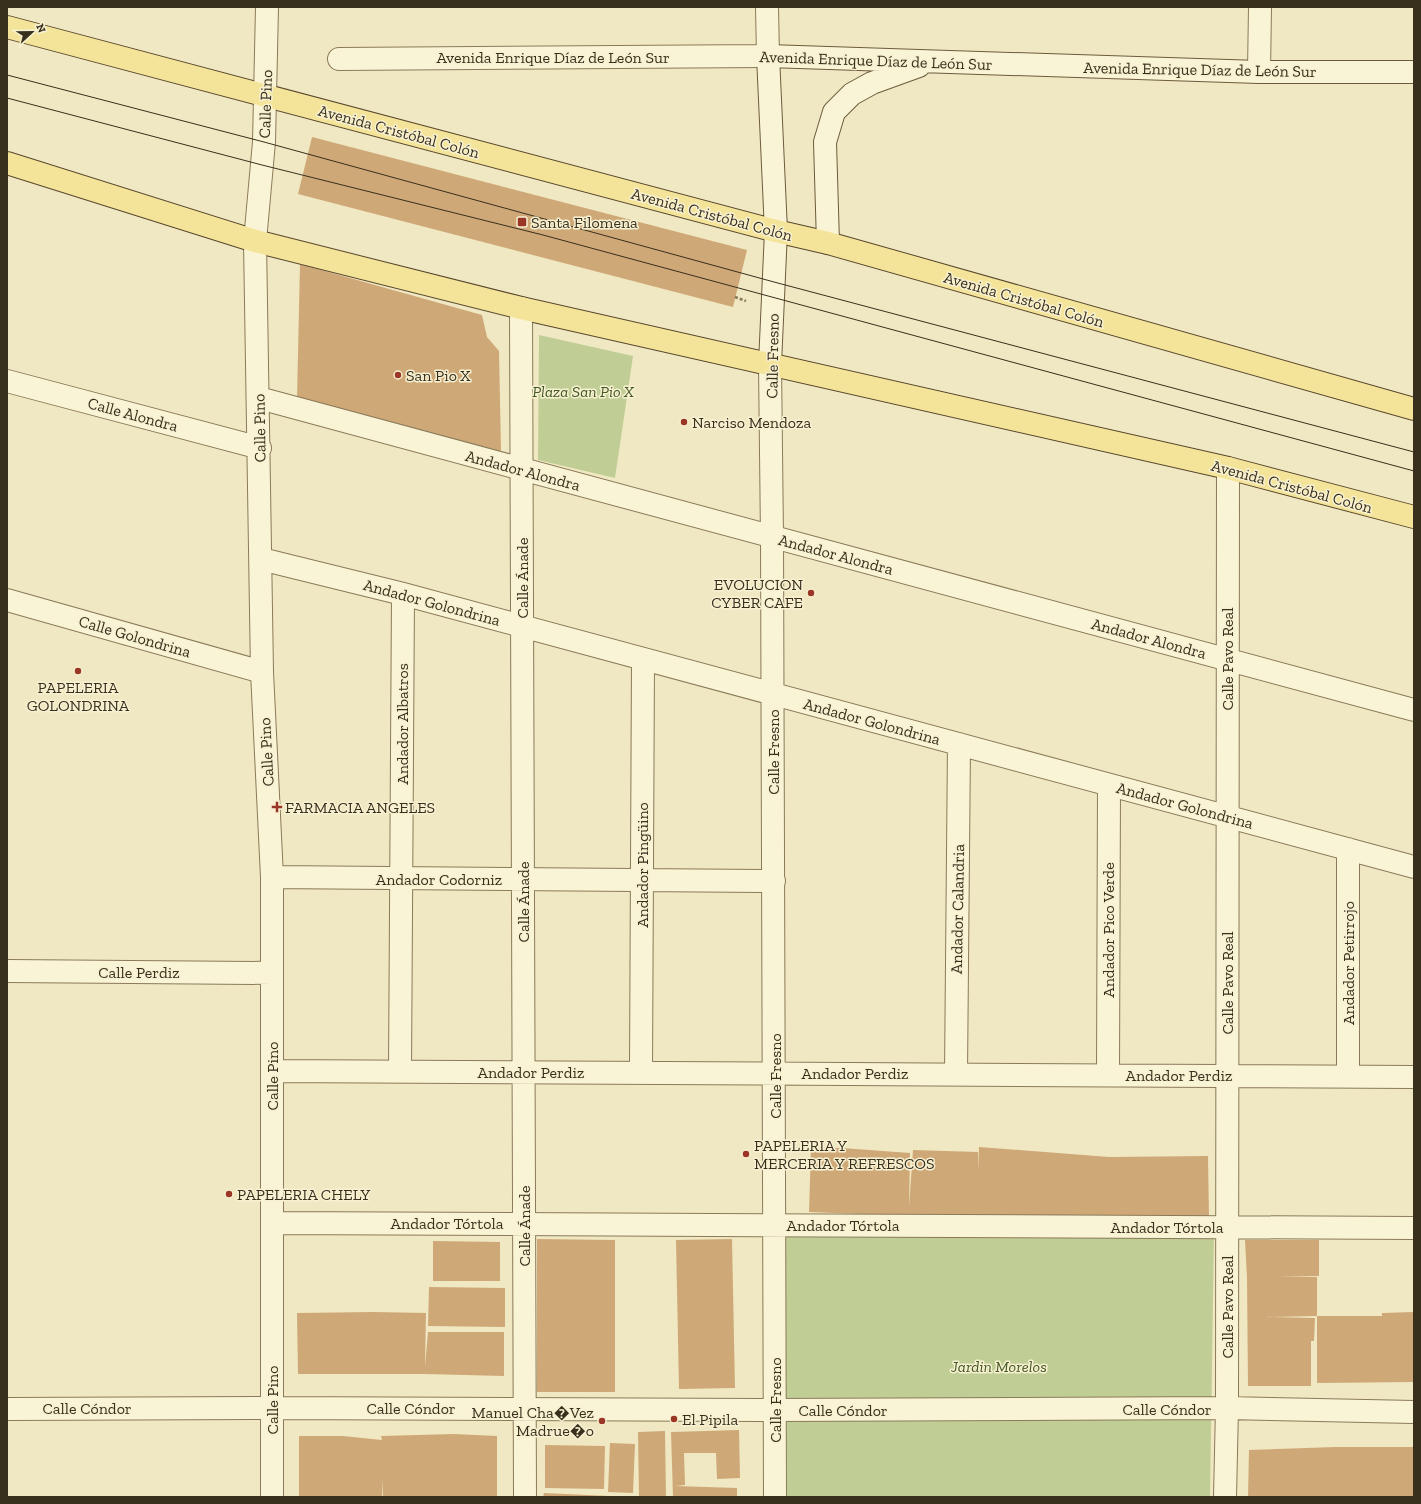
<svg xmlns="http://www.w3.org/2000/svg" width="1421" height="1504" viewBox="0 0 1421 1504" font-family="'Zilla Slab',serif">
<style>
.green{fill:#c0ce96}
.building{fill:#cfa877}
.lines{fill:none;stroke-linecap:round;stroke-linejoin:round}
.street-casing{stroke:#8a7a59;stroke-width:24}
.secondary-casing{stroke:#6c5b3c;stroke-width:24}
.primary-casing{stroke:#58472d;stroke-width:24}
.path{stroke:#8a7a59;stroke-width:2.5;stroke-dasharray:3 2;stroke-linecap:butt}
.street{stroke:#faf4d6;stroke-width:22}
.secondary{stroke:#faf4d6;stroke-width:22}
.primary{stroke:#f4e499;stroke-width:22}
.tram{stroke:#392f1d;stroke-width:1}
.poi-dot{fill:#9b3626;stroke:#f7f1d2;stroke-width:1.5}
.labels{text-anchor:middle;stroke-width:3;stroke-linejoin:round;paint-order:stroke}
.street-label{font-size:16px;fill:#392f1d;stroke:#f7f1d2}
.poi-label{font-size:16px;fill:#392f1d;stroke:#f7f1d2;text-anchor:start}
.park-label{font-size:16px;font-style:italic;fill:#425723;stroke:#f7f1d2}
</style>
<rect width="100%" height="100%" fill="#f0e8c2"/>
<path class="green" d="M539,335L633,356L615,478L538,460Z
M785,1235H1214L1210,1497H787Z"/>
<path class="building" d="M312,137L747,250L733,307L298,194Z
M300,264L482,315L487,337L499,351L501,451L297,399Z
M979,1147L1109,1157L1208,1156L1209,1217L908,1216L809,1212L811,1148H842L910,1153L909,1207L913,1150L978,1152V1172Z
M537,1239L615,1240V1392H537Z
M732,1239L735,1388L679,1389L676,1240Z
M1245,1240H1319V1276L1278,1277H1317V1316L1265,1317L1315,1318L1314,1341H1311V1386H1248L1247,1278Z
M433,1241L500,1242V1281H433Z
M429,1287L505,1288V1327L428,1326Z
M374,1312L426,1313L425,1367L428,1332H504V1376L425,1374H298L297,1313Z
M1414,1312V1382L1317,1383V1316H1382V1313Z
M739,1430L740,1478L717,1479L716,1453H684L685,1485L675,1486L737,1488V1497H673L671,1432Z
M665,1431L666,1497H639L638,1432Z
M454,1434L497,1436V1497H383V1479L382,1497H299V1436H343L382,1440L381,1436Z
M610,1443L635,1444L633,1493L608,1492Z
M545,1445L605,1446L604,1489L545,1488Z
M1335,1447H1414V1497H1248L1249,1450Z
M544,1493L609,1496V1497H543Z"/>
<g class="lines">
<g class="street-casing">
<path id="street" d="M267,7L264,142L255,241L262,672L272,877V1497
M339,59L768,56L767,7
M1259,72L1260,7
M521,308L525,1497
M770,364L772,537L775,1497
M7,381L260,448
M259,398L1414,710
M261,559L403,594L1414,867
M7,600L262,672
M272,877L774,881
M7,971L272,973
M272,1071L1414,1077
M400,1071L403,594
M641,1072L643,659
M956,1074L959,744
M1108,1075L1109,785
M1348,1076V849
M272,1223L1414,1228
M7,1409L272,1408L774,1410L1227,1408L1414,1412
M1225,1497L1227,1408L1228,468"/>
</g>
<g class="secondary-casing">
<path id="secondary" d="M828,243L825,142L834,112L852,94L872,83L919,66
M770,364L776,231L768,56L1259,72H1414"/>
</g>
<g class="primary-casing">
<path id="primary" d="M7,27L776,231L828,243L1414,409
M7,163L255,241L521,308L1228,468L1414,517"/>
</g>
<path class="path" d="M735,297L746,301"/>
<use href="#street" class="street"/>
<use href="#secondary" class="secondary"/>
<use href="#primary" class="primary"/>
<path class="tram" d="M7,75L264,142L774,282L1414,452
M7,98L262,165L543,235L1414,471"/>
</g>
<g class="poi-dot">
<rect x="517" y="217" width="10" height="10" rx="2"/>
<circle cx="398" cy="375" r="4"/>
<circle cx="684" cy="422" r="4"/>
<circle cx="811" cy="593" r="4"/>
<circle cx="78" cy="671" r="4"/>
<path d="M275 801h4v4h4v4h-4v4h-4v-4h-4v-4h4z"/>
<circle cx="746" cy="1154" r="4"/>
<circle cx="229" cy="1194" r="4"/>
<circle cx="674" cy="1419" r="4"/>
<circle cx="602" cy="1421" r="4"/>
</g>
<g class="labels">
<g class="street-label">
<text x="553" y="63">Avenida Enrique Díaz de León Sur</text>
<text transform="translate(876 60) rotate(2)" y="6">Avenida Enrique Díaz de León Sur</text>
<text transform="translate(1200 69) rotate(1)" y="6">Avenida Enrique Díaz de León Sur</text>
<text transform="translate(265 104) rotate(-88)" y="6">Calle Pino</text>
<text transform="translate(399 131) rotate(15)" y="6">Avenida Cristóbal Colón</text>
<text transform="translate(712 214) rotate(15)" y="6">Avenida Cristóbal Colón</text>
<text transform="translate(1024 299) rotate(16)" y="6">Avenida Cristóbal Colón</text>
<text transform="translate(772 356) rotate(-89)" y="6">Calle Fresno</text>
<text transform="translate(133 414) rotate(15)" y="6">Calle Alondra</text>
<text transform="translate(259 428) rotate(-91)" y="6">Calle Pino</text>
<text transform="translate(523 470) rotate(15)" y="6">Andador Alondra</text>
<text transform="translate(1292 486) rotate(15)" y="6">Avenida Cristóbal Colón</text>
<text transform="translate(836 554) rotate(15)" y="6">Andador Alondra</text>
<text transform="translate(522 578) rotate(-90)" y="6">Calle Ánade</text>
<text transform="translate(432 602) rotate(15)" y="6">Andador Golondrina</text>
<text transform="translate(135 636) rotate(16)" y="6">Calle Golondrina</text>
<text transform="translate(1149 638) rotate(15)" y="6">Andador Alondra</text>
<text transform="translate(1227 659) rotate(-90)" y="6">Calle Pavo Real</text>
<text transform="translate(872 721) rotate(15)" y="6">Andador Golondrina</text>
<text transform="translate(402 724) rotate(-90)" y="6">Andador Albatros</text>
<text transform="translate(266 752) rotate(-93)" y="6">Calle Pino</text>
<text transform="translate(773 752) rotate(-90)" y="6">Calle Fresno</text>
<text transform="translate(1185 805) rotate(15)" y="6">Andador Golondrina</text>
<text transform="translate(642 865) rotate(-90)" y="6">Andador Pingüino</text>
<text x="439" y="885">Andador Codorniz</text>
<text transform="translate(523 902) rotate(-90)" y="6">Calle Ánade</text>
<text transform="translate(957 909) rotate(-89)" y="6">Andador Calandria</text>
<text transform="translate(1108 930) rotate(-90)" y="6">Andador Pico Verde</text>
<text transform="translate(1348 963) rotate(-90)" y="6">Andador Petirrojo</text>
<text x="139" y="978">Calle Perdiz</text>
<text transform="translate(1227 983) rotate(-90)" y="6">Calle Pavo Real</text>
<text x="531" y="1078">Andador Perdiz</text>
<text x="855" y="1079">Andador Perdiz</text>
<text x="1179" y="1081">Andador Perdiz</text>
<text transform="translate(272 1076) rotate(-90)" y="6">Calle Pino</text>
<text transform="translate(775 1076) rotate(-90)" y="6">Calle Fresno</text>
<text x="447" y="1229">Andador Tórtola</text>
<text x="843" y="1231">Andador Tórtola</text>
<text transform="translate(524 1226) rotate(-90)" y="6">Calle Ánade</text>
<text x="1167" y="1233">Andador Tórtola</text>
<text transform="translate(1227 1307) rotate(-90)" y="6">Calle Pavo Real</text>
<text transform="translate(272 1400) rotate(-90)" y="6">Calle Pino</text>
<text transform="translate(775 1400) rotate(-90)" y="6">Calle Fresno</text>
<text x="87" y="1414">Calle Cóndor</text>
<text x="411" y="1414">Calle Cóndor</text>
<text x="1167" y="1415">Calle Cóndor</text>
<text x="843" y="1416">Calle Cóndor</text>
</g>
<g class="poi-label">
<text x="531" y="228">Santa Filomena</text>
<text x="406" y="381">San Pio X</text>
<text x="692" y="428">Narciso Mendoza</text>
<text x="803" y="590" text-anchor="end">EVOLUCION<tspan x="803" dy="18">CYBER CAFE</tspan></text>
<text x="78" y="693" text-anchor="middle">PAPELERIA<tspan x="78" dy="18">GOLONDRINA</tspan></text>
<text x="285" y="813">FARMACIA ANGELES</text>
<text x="754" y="1151">PAPELERIA Y<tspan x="754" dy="18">MERCERIA Y REFRESCOS</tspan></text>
<text x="237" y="1200">PAPELERIA CHELY</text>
<text x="594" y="1418" text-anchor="end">Manuel Cha�Vez<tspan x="594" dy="18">Madrue�o</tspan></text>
<text x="682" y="1425">El Pipila</text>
</g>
<g class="park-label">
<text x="583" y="397">Plaza San Pio X</text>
<text x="999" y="1372">Jardin Morelos</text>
</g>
</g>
<rect width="1421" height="1504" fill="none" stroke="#392f1d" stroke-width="16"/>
<g transform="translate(32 32) rotate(68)" stroke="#f7f1d2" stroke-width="3" paint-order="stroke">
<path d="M0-3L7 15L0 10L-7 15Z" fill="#392f1d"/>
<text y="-6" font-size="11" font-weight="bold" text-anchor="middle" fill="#392f1d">N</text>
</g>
</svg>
